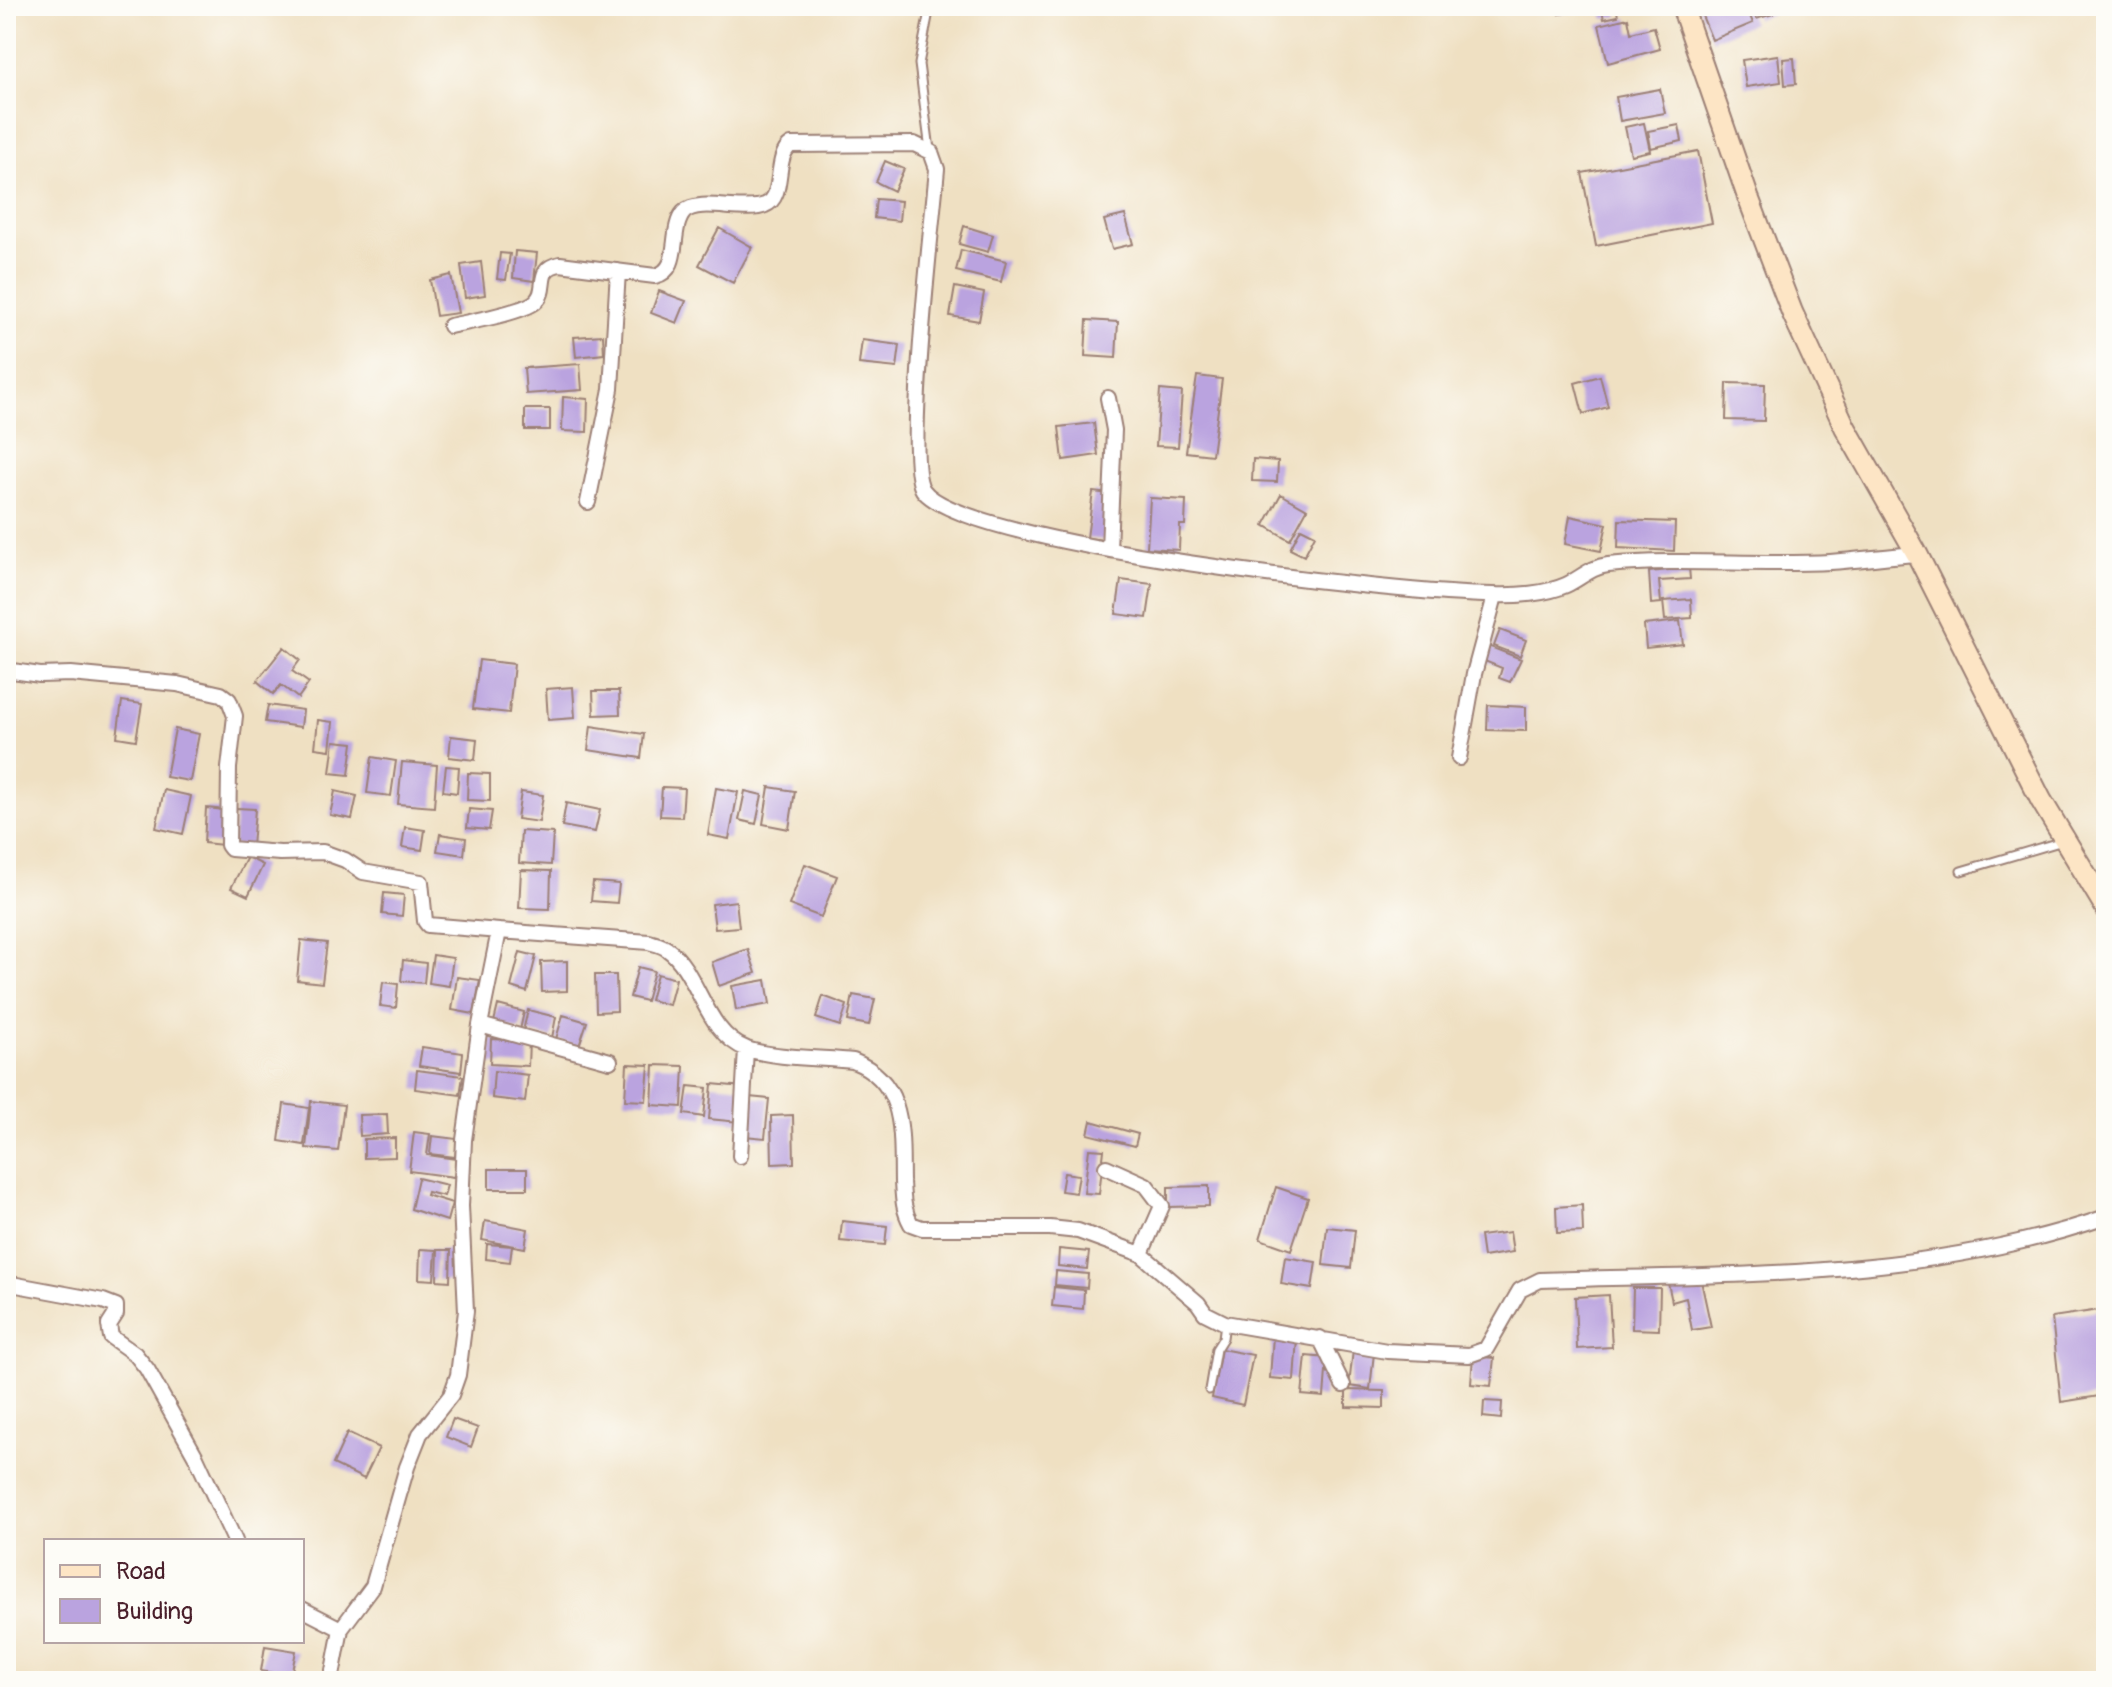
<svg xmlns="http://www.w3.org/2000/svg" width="2112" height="1687" viewBox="0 0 2112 1687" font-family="Pangolin,sans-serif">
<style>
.building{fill:#baa3df}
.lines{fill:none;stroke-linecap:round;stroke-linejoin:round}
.lane-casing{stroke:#9c8076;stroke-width:11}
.street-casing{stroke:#9c8076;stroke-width:18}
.secondary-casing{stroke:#9c8076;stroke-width:24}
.lane{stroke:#fff;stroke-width:7}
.street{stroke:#fff;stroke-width:14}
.secondary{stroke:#fde5c5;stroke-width:20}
</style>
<rect width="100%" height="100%" fill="#fdfcf7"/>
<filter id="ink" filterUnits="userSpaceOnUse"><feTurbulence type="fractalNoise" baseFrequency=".0125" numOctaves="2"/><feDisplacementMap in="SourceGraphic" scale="16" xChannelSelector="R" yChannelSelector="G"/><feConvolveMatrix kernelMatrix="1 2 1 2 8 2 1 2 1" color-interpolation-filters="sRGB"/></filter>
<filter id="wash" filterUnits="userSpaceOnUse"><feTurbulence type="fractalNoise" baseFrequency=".006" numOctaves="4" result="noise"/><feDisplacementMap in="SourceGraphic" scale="32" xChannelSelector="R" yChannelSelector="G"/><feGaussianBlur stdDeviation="1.8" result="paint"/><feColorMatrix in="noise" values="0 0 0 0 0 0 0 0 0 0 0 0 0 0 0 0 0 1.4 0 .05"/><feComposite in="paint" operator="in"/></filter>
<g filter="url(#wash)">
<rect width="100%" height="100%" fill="#efe0c2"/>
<g id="blocks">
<path class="building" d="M1558,6H1586V10L1559,14Z
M1601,6H1616L1618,16L1604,19Z
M1698,6H1746L1753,23L1712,40Z
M1753,6H1782V7L1772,10L1773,14L1756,19Z
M1628,18L1631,33L1654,27L1660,49L1608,63L1599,25Z
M1778,55L1781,82L1746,87L1742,60Z
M1794,58L1796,84L1785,85L1783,59Z
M1660,89L1665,113L1620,121L1616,97Z
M1644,123L1650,151L1631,155L1625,127Z
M1679,125L1682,141L1651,148L1648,131Z
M1698,151L1712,223L1596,246L1582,173Z
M885,161L904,169L894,191L876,182Z
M876,199L901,201L899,221L874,218Z
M1125,215L1133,244L1112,249L1104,220Z
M964,226L993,235L988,252L959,244Z
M719,228L752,247L733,283L699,265Z
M961,250L1006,261L1001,282L956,271Z
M515,251L537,253L534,281L513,278Z
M500,253L510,254L506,280L497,279Z
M481,262L485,295L465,298L461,265Z
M451,275L458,313L436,316L430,280Z
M955,287L984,293L979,321L950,316Z
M659,291L686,301L677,323L651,313Z
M1087,320L1118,322L1116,358L1085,356Z
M603,335L604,354L576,357L574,337Z
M862,340L900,345L897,368L859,364Z
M580,364L582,390L526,394L524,368Z
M1197,376L1222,379L1212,455L1186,452Z
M1600,376L1608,407L1583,414L1575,383Z
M1727,383L1765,384L1764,421L1726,420Z
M1160,390L1182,392L1178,447L1156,446Z
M563,397L588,399L587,432L562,431Z
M525,409H550V430H525Z
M1094,423L1098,455L1063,460L1059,427Z
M1253,459L1278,461L1277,482L1252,481Z
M1093,492L1110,494L1104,540L1087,538Z
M1281,494L1307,509L1290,540L1264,525Z
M1150,498L1186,500L1185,525H1180L1179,550L1147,548Z
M1570,516L1607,524L1601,551L1565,544Z
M1619,520L1675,522L1674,551L1618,548Z
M1301,528L1315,535L1304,556L1290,549Z
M1689,568L1690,579L1659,581L1661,603L1651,604L1649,572Z
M1121,580L1152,584L1147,618L1116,614Z
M1691,599L1692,618L1665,620L1663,601Z
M1680,621L1683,644L1646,648L1644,625Z
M1500,630L1526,640L1520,656L1494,646Z
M1488,646L1521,659L1510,682L1499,678L1502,668L1482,660Z
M284,647L300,660L292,671L309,683L298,698L281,685L273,694L257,681Z
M479,660L514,664L509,713L473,709Z
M573,687L575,718L548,720L546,689Z
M593,691H619L620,714L594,715Z
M122,701L142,704L136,740L117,737Z
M268,705L303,710L301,727L265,722Z
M1488,705L1526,707V731L1487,730Z
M318,720L333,722L330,750L315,748Z
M591,726L644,734L641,758L588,750Z
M175,729L199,734L190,781L166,777Z
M451,736L477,739L475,760L449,757Z
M334,741L353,743L349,775L330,773Z
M372,757L396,761L391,796L367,793Z
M402,762L437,765L434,807L398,804Z
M446,766L459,767L457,793L443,791Z
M468,773L490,774V801L467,800Z
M662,787L684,788L682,817L660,816Z
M769,787L795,791L789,829L763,824Z
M716,788L738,792L729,839L708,835Z
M164,790L191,796L183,834L156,828Z
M335,791L357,796L352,819L330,815Z
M745,791L762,795L756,824L739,820Z
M521,792L543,795L539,822L517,819Z
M566,803L600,810L595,832L562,826Z
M206,808L225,810L223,845L204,843Z
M236,808L255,809L252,847L233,845Z
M469,809L492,811L489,830L467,828Z
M405,827L425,830L422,850L402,847Z
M521,831L553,833L551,865L519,863Z
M440,834L466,838L464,855L437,851Z
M247,857L263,865L248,896L231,888Z
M805,864L837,876L821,917L789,905Z
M521,870L551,871L550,909L519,908Z
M593,882L619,884L617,903L591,901Z
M384,893L404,895L402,916L382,914Z
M736,901L739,927L715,929L712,904Z
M301,940L327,943L322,983L297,980Z
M748,949L756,973L719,986L712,962Z
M520,952L536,956L527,992L511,987Z
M433,955L453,958L449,986L429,983Z
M403,960L426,963L424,983L401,981Z
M567,961V991L542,992L541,962Z
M638,967L654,971L646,1001L630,997Z
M657,974L676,979L669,1005L650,1000Z
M595,975H616L617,1011L596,1012Z
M457,977L480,980L474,1014L452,1010Z
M766,980L770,1004L736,1010L732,986Z
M383,982L398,984L396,1008L380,1006Z
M853,995L875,999L869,1025L848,1021Z
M823,996L847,1005L840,1026L816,1018Z
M498,1005L524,1012L520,1030L494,1022Z
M528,1010L556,1017L552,1038L523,1031Z
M563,1015L587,1022L579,1046L556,1039Z
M491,1039L529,1041L528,1066L490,1064Z
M422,1047L463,1053L461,1072L419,1066Z
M627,1064L649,1065L646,1101L625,1100Z
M654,1065L684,1066L682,1107L652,1105Z
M417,1070L463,1076L460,1095L415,1089Z
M494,1071L528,1075L525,1102L492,1098Z
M712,1084L743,1087L739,1122L709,1119Z
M688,1086L707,1088L704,1117L684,1114Z
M749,1097L769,1099L765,1138L745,1136Z
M311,1101L344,1105L338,1151L306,1148Z
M284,1104L309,1108L304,1145L279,1141Z
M387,1114L388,1134L360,1136L359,1115Z
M793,1115L794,1163L772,1164L771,1116Z
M1091,1121L1138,1134L1135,1146L1088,1134Z
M414,1132L430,1134L427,1155L456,1159L454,1177L409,1171Z
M432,1136L457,1139L455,1157L430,1154Z
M395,1138V1157L364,1158V1139Z
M1089,1149L1104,1150L1099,1194L1084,1193Z
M489,1169H527V1189H489Z
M1064,1173L1079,1175L1076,1193L1061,1191Z
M418,1178L447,1185L444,1196L427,1192L426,1195L452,1203L447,1221L411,1209Z
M1209,1186V1206L1168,1207V1187Z
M1276,1187L1308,1198L1291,1250L1260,1239Z
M1582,1205L1583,1232L1557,1233L1556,1207Z
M485,1221L528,1229L525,1248L482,1240Z
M842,1221L887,1226L885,1245L840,1241Z
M1327,1227L1355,1230L1351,1268L1323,1265Z
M1510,1232L1513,1252L1483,1257L1480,1236Z
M487,1244L512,1246L510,1262L486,1259Z
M420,1249L436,1250L434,1280L419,1279Z
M1059,1249L1089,1252L1087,1269L1058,1266Z
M438,1250H451L450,1281L437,1280Z
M1285,1257L1316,1262L1312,1289L1281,1284Z
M1056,1271L1088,1274L1087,1288L1055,1285Z
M1700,1276L1711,1327L1692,1330L1686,1298L1672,1302L1668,1283Z
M1054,1287L1084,1290L1083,1309L1052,1306Z
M1633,1288H1660L1659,1330L1632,1329Z
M1609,1295L1612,1347L1577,1349L1575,1297Z
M2106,1309V1395L2061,1402L2052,1317Z
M1273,1336L1297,1338L1294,1380L1270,1378Z
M1221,1349L1253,1355L1243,1405L1212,1398Z
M1353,1350L1374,1353L1370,1389L1349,1386Z
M1306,1356L1327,1358L1324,1397L1302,1395Z
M1473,1356L1494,1358L1491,1386L1471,1384Z
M1346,1390L1384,1391V1408L1346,1407Z
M1484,1401L1502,1402L1501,1419L1483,1417Z
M453,1419L478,1428L471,1447L446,1437Z
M347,1433L379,1448L364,1479L333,1464Z
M265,1646L296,1651L291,1676L261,1671Z"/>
</g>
</g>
<g filter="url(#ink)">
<use href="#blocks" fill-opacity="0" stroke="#9c8076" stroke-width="2"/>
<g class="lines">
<g class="lane-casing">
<path id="lane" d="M930,6L919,64L930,150
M1961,871L2063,841
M1209,1390L1216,1349L1223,1338L1225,1323"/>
</g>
<g class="street-casing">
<path id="street" d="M450,326C468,322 521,313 535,302C550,290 533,269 560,264L655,276C683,270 668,230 684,212C699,197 745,214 765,205C786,197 773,157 791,145L914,144L931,152L937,169C933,216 904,463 923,490C963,546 1409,595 1493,595C1515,596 1546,594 1566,585C1581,578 1591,567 1608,565C1682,558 1756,566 1830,562C1859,560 1888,556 1917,554
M1108,398L1114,430L1109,549
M588,502L611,389L618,271
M6,670L40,675L71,674L177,684L221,694L229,700L235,716L229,768L228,845L231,849L280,853L323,852L345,860L363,872L421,882L425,921L428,925L499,931
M1459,758L1474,674L1495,596
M480,1025L610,1061
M740,1156L746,1049
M1106,1167L1146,1185L1162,1206L1141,1254
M6,1283L103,1301L116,1306V1314L109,1325L111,1337L135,1354L147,1369L196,1457L235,1541
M1320,1338L1343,1385
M302,1609L341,1629L331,1681
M341,1629L373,1586L407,1467L420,1434L451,1395L458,1375L466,1311L461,1206L464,1140L480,1025L499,931L649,942C655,944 662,945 667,949C699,971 704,1033 747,1049C773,1058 824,1058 853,1061C907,1082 901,1134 902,1182C903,1198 903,1210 911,1224L922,1228H1050L1078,1231L1141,1254L1198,1303L1205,1313L1225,1323L1387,1351L1469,1355L1486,1349L1520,1290L1540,1280C1730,1274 1924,1280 2106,1217"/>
</g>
<g class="secondary-casing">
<path id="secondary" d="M1682,6L1748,197L1792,312L1845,427L1917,554L2041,800L2106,908"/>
</g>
<use href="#lane" class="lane"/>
<use href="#street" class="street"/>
<use href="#secondary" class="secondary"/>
</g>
</g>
<rect width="2112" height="1687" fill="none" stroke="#fdfcf7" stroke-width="32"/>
<rect x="44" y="1539" width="260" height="104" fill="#fdfcf7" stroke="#b5a4a5" stroke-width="2"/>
<rect x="60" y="1565" width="40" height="12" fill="#fde5c5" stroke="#b5a4a5" stroke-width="2"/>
<text x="116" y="1579" font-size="24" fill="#4a1f2b">Road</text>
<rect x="60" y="1599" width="40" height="24" fill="#baa3df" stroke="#b5a4a5" stroke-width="2"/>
<text x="116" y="1619" font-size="24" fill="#4a1f2b">Building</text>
</svg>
